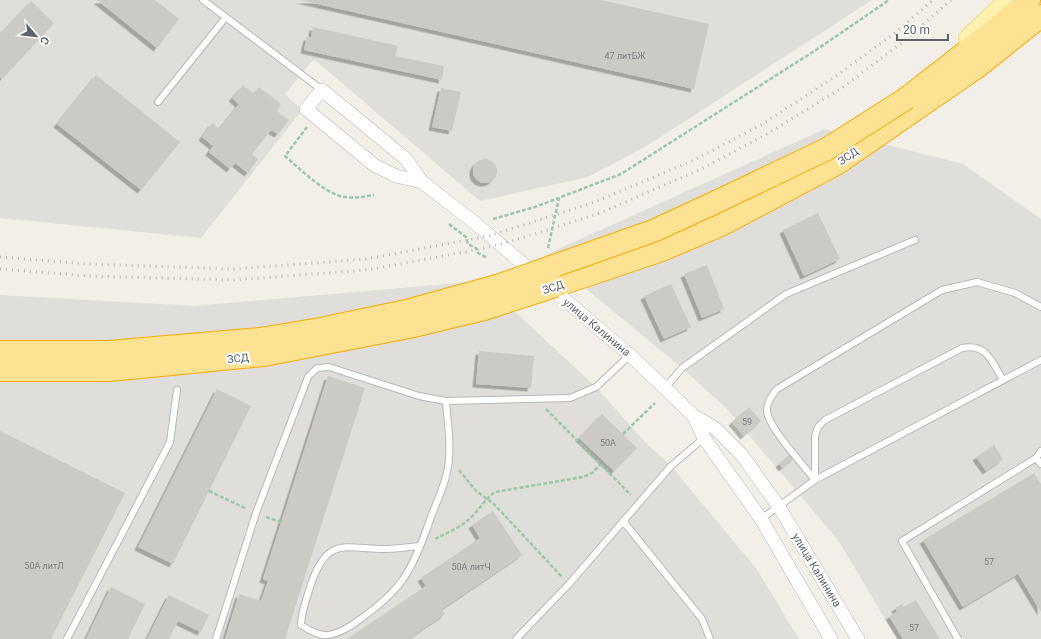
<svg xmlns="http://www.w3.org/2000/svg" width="1041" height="639" viewBox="0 0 1041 639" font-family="Roboto,sans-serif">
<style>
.industrial{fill:#e0deda}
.building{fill:#cccac5;filter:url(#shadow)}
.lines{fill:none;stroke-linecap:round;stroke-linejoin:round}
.service-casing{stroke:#b5b8bc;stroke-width:8}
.minor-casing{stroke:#b5b8bc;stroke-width:14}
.primary-casing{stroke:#f2c960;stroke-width:22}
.motorway-casing{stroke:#f9ab00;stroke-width:24}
.path{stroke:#9cc7a9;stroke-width:2.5;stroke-dasharray:4 2;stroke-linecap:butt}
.service{stroke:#fff;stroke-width:6}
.minor{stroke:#fff;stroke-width:13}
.primary{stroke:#fff2af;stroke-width:21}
.motorway{stroke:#fde293;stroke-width:22}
.rail{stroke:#b6b7b8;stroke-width:3;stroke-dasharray:1 5;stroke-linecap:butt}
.motorway-bridge-casing{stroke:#f9ab00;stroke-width:24;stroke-linecap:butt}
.motorway-bridge{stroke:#fde293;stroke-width:22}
.labels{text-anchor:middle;stroke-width:4;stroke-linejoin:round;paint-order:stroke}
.number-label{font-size:9px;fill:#7a7d7f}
.street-label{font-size:11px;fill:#5f6368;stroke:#fff}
</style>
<defs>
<filter id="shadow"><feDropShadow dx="-3.5" dy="3.5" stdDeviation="0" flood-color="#0004"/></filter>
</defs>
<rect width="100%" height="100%" fill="#f1efe8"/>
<path class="industrial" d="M0,0H872L645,147L588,177L480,201L314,59L285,94L302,110L201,238L0,218Z
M825,129L963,164L1041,219V639H897L838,540L726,408L682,368L545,255Z
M482,281L596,387L645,442L671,466L756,568L799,639H0V295L194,306Z"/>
<path class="building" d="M97,0H155L179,19L157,48Z
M300,0H601L709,24L694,89Z
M31,1L54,23L2,79L0,77V34Z
M313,27L398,46L395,56L444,66L442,80L304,50L307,37H311Z
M96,75L180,142L141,190L57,124Z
M243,85L254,94L259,87L281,104L277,111L289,120L278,134L271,130L252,154L258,159L248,173L235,163L230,169L209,152L213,146L202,137L212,123L219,129L239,104L232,98Z
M441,88L461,92L452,131L432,127Z
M473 171a12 12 0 1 1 24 0a12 12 0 1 1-24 0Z
M818,213L840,259L804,276L783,230Z
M707,265L724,309L702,318L684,274Z
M671,284L691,327L664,339L644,296Z
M479,351L534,356L531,388L476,384Z
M328,376L365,388L285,639H225L239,594L261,601L268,581L263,579Z
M217,389L251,406L173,564L138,547Z
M749,407L761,421L744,436L732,422Z
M602,414L637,448L614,471L579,438Z
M0,431L125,493L51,639H0Z
M994,445L1003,459L986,471L976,457Z
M791,453L795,457L782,468L779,464Z
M1034,473L1041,484V612L1018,574L963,607L923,540Z
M493,511L522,555L442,609L445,614L408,639H347L426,586L421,578L480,538L472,525Z
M111,587L145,604L128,639H86Z
M169,595L209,615L201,632L178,621L169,639H147Z
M916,600L940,639H903L889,616L897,612L895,608L902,604L903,607Z"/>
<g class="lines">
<g class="service-casing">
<path id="service" d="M203,0L322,90
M158,102L226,17
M665,388L682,368L786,294L915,240
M1036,458L1041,464
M815,480C804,466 768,427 767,411C766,403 772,395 777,389L942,290L977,282L1015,293L1041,307
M815,480V436L818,427L825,420L962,348C987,343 992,362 1003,380
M761,519L815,480L1041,360
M623,521L702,619L710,639
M420,546C408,547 397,549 386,549C345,549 328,535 311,584C307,598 301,611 301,625C322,639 331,638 352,625C372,611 395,594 407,573C418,555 425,534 432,514C439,497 448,477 449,459C451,440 447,419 446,401
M67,639L170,442L177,390
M216,639L256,513L308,377L317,368L329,367L419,396L446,401L570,398L596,387L630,355
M516,639L569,584L671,466L704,438
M958,639L902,541L1036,458L1041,451"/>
</g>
<g class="minor-casing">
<path id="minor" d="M322,90L406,159L422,182L396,176L374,165L306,109Z
M422,182L475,223L630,355L693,415L716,429L742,455L779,507L858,639
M693,415L704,438L761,519L831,639"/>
</g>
<g class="primary-casing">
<path id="primary" d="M969,39L1010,0"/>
</g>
<g class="motorway-casing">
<path id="motorway" d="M907,98L1002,24L1029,0
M555,286L659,251L721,225L838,163L977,67L1041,16"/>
</g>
<path class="path" d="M307,127L285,156C299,168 322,191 340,196C351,199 363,197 374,195
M493,219L535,207L621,174L816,50L889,0
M449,224L466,237L468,244L476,248L478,253L487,258
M548,248L559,198
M546,409L631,495
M623,434L655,403
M459,470L476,491L494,504L562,577
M209,491L247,509
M266,517L281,522
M435,539C449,532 464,526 475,513C482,506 486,498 495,492L583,477L592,473L601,464"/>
<use href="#service" class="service"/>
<use href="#minor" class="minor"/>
<use href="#primary" class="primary"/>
<use href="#motorway" class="motorway"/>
<path class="rail" d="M0,257L89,264L235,269L366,259L489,236L595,202L694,160L761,125L833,78L895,33L933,0
M0,269L88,276L234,280L367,270L476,250L512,241L600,213L699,170L767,134L842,88L903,42L951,0"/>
<g class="motorway-bridge-casing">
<path id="motorway-bridge" d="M0,352H108L260,339L320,329L406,311L500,285L653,231L714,203L827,149L907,98
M0,370H110L264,355L409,327L484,309L555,286"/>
</g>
<use href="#motorway-bridge" class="motorway-bridge"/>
</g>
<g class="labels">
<g class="number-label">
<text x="625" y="59">47 литБЖ</text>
<text x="747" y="425">59</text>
<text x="608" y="446">50А</text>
<text x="989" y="565">57</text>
<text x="44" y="569">50А литЛ</text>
<text x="471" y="570">50А литЧ</text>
<text x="914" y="631">57</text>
</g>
<g class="street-label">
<text transform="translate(848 156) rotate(-34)" y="4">ЗСД</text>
<text transform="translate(553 287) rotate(-18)" y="4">ЗСД</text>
<text transform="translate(597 327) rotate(40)" y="4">улица Калинина</text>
<text transform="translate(238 358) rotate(-6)" y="4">ЗСД</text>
<text transform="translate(817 570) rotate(59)" y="4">улица Калинина</text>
</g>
</g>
<g transform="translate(36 36) rotate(118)" stroke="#ffffff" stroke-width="3" paint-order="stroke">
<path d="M0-3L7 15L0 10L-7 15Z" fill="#5f6368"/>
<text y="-6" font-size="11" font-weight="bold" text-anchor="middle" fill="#5f6368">С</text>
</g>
<path d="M897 34v6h51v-6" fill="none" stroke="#5f6368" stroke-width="2"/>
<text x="903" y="34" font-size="12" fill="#5f6368" stroke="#ffffff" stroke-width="3" paint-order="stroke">20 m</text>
</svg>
